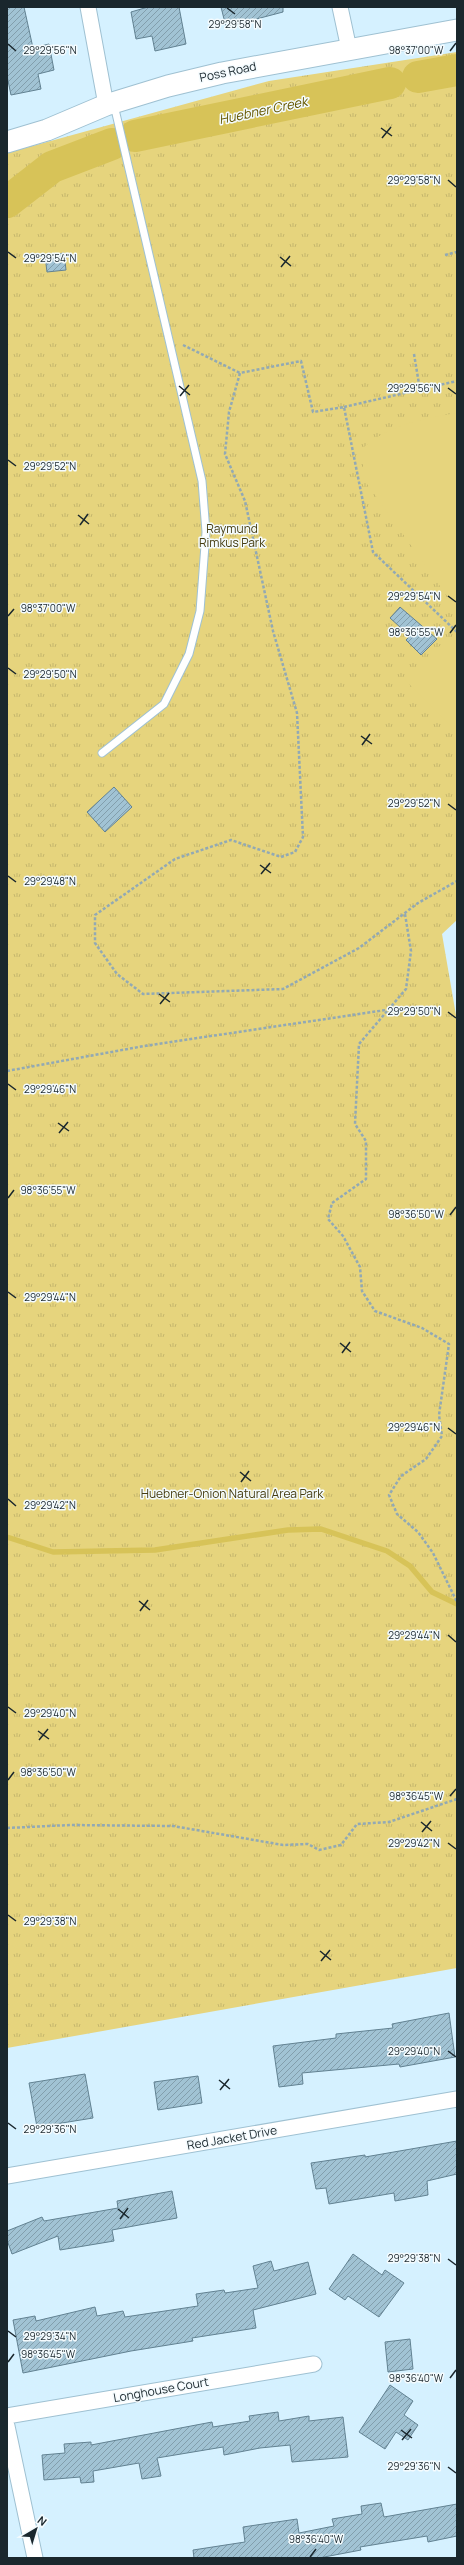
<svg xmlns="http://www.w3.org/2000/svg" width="464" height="2565" viewBox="0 0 464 2565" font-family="Manrope,sans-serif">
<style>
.park{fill:url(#park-tufts)}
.garden{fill:#e6d47d}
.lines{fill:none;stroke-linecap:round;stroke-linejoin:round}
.stream{stroke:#d7c358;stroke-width:5.5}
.river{stroke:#d7c358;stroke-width:32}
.building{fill:url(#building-hatch);stroke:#628292}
.lane-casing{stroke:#9fc1d2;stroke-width:9}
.street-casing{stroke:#9fc1d2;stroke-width:17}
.secondary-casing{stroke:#9fc1d2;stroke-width:23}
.path{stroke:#92a9b4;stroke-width:2.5;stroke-dasharray:3 2;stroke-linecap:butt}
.lane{stroke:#fff;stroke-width:7}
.street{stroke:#fff;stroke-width:15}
.secondary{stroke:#fff;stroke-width:21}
.ticks{fill:none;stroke:#1a272d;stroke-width:1.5}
.labels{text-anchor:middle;stroke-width:3;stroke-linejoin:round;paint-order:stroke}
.street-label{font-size:12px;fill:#1a272d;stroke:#f4fbfe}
.park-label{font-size:12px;fill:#463d10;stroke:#f4fbfe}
.water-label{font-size:13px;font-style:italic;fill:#655700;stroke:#f4fbfe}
.ticks-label{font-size:10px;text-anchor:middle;fill:#1a272d;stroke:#f4fbfe;stroke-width:3;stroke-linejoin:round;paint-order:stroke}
</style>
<defs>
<pattern id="park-tufts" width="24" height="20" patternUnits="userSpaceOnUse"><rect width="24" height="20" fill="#e6d47d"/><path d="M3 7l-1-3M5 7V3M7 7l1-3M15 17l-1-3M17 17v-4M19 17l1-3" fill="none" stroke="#c5b66c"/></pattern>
<pattern id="building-hatch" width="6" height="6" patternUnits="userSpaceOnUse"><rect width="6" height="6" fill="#a1c3d4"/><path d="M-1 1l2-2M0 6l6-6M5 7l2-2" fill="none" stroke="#829eac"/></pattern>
</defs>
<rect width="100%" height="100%" fill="#d5f1ff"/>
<path class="park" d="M457,52V920L442,934L457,1021V1968L7,2048V153L269,81Z"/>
<path class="garden" d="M457,413V610L363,478V448C390,424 422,419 457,413Z
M449,637L457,645V732L405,680Z"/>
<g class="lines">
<path class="stream" d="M7,1537L53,1552L155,1550L288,1530L321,1529L387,1551L410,1566L432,1592L457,1604"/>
<path class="river" d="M418,77L457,70
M135,136L390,83
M7,202L52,167L112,144"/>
</g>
<path class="building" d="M7,7H24L33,48L49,44L54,70L38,74L41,89L11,95L7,76Z
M148,7H179L186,44L155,51L152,36L136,39L131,12Z
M221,7H283V12L226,27Z
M64,253L66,270L47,272L45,256Z
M400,607L437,639L421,655L406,640L410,636L390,618Z
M114,787L132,807L105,832L87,812Z
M449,2013L455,2057L400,2067L399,2064L302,2073L303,2084L279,2087L273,2046L336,2038V2034L393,2028L392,2024Z
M85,2074L93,2118L37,2127L29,2083Z
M198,2076L202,2103L158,2110L154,2082Z
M457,2141V2174L427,2181L428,2195L395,2201L394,2193L329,2204L326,2188L316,2189L311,2163L365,2155V2157Z
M172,2191L177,2218L112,2230L114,2241L60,2250L58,2236L12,2254L7,2240V2231L42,2217L44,2221L118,2208L117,2201Z
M353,2254L382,2275L385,2270L404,2283L379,2317L348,2296L345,2300L329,2289Z
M271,2261L274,2271L308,2262L316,2294L253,2310L256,2328L192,2338L193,2341L131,2351L23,2373L13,2320L35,2316L36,2321L95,2307L97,2316L123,2311L125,2317L198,2306L196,2294L224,2290L225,2293L258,2288L253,2266Z
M410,2339L413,2369L388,2372L385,2342Z
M390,2385L413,2401L404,2415L418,2425L408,2440L396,2432L385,2449L359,2432Z
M278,2412L279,2421L309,2416V2421L343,2417L348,2457L292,2462L290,2445L260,2448L224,2455L223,2447L157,2458L161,2476L142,2479L139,2463L93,2471L94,2482L81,2483L80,2477L44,2480L42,2455L65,2453L64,2444L91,2442V2445L212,2422L213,2427L250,2421L249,2416Z
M381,2503L384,2517L457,2504V2536L428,2542L427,2536L360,2547L361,2550L319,2558H194L193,2550L245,2542L243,2527L297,2519L299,2533L334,2526L332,2519L362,2514L361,2506Z"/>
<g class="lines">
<g class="lane-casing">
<path id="lane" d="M102,753L164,704L189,654L200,611L206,532L202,481L114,105"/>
</g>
<g class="street-casing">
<path id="street" d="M88,7L106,105
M340,7L349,49
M7,2176L457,2099
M7,2416L314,2364
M7,2426L35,2558"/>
</g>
<g class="secondary-casing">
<path id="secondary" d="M7,142L47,130L106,105L168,86L222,73L457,30"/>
</g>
<path class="path" d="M445,255L457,252
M183,345L240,373
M414,354L420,390
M344,407L457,381
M457,632L373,552L344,407L313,412L301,361L240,373L229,412L225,454L245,501L273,631L297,713L303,837L295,852L281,857L231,840L175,859L95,915V943L117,974L143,994L283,989L359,948L418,903L457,881
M405,914L411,951L406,989L359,1044L355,1124L366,1141V1179L332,1203L328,1219L343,1236L360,1267L362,1291L375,1311L422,1328L449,1344L439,1415L442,1436L426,1459L401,1476L389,1495L397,1514L418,1532L433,1553L457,1602
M7,1071L144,1046L386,1010
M7,1828L70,1825L173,1826L283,1845L308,1844L319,1850L341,1845L357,1824L389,1822L457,1799"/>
<use href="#lane" class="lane"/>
<use href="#street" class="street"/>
<use href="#secondary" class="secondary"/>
</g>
<path class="ticks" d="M227,8L235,14M8,44L16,51M450,51L456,43M381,128L392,136M382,138L391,127M448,180L456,187M8,252L16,258M280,257L291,266M281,267L290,256M179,386L190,395M448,388L456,394M180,396L189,385M8,460L16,466M78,515L89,524M80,525L88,514M448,596L456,602M8,616L14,609M450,633L456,625M8,668L16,674M361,736L372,744M362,745L370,734M448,804L456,810M260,865L271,873M261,874L270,863M8,876L16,882M159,994L170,1002M160,1004L169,993M448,1012L456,1018M8,1084L16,1090M58,1123L69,1131M59,1133L68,1122M8,1198L14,1190M450,1215L456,1207M8,1292L16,1298M340,1343L351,1352M342,1353L350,1342M448,1428L456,1434M240,1472L251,1481M241,1482L249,1471M8,1499L16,1506M139,1601L150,1610M140,1611L148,1600M448,1635L456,1642M8,1707L16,1713M38,1731L49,1739M39,1740L48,1729M8,1780L14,1772M450,1796L456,1789M421,1822L432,1831M422,1832L431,1821M448,1843L456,1849M8,1915L16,1921M320,1951L331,1960M321,1961L330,1950M448,2051L456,2057M219,2080L230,2089M220,2090L229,2079M8,2123L16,2129M118,2209L129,2218M120,2219L128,2208M448,2259L456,2265M8,2331L16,2337M8,2362L14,2354M450,2378L456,2370M401,2430L412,2438M402,2440L411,2429M448,2467L456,2473M310,2557L316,2549"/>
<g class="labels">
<g class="street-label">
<text transform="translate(228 72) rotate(-12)" y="4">Poss Road</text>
<text transform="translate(232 2138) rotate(-10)" y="4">Red Jacket Drive</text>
<text transform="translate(161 2390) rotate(-10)" y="4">Longhouse Court</text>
</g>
<g class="park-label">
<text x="232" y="533">Raymund<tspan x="232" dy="14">Rimkus Park</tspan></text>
<text x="232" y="1498">Huebner-Onion Natural Area Park</text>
</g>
<g class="water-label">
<text transform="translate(263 110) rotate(-12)" y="5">Huebner Creek</text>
</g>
</g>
<g class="ticks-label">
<text x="235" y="28">29°29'58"N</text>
<text x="50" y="54">29°29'56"N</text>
<text x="416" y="54">98°37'00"W</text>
<text x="414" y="184">29°29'58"N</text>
<text x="50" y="262">29°29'54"N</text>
<text x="414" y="392">29°29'56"N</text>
<text x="50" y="470">29°29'52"N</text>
<text x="414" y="600">29°29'54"N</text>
<text x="48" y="612">98°37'00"W</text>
<text x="416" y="636">98°36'55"W</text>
<text x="50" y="678">29°29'50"N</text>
<text x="414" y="807">29°29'52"N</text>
<text x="50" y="885">29°29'48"N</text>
<text x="414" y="1015">29°29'50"N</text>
<text x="50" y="1093">29°29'46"N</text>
<text x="48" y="1194">98°36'55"W</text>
<text x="416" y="1218">98°36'50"W</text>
<text x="50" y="1301">29°29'44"N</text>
<text x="414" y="1431">29°29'46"N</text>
<text x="50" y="1509">29°29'42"N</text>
<text x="414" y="1639">29°29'44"N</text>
<text x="50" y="1717">29°29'40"N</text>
<text x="48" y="1776">98°36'50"W</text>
<text x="416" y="1800">98°36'45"W</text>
<text x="414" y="1847">29°29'42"N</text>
<text x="50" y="1925">29°29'38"N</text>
<text x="414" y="2055">29°29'40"N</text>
<text x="50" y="2133">29°29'36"N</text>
<text x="414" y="2262">29°29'38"N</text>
<text x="50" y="2340">29°29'34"N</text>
<text x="48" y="2358">98°36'45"W</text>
<text x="416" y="2382">98°36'40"W</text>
<text x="414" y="2470">29°29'36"N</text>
<text x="316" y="2543">98°36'40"W</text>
</g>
<rect width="464" height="2565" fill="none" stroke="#1a272d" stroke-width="16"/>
<g transform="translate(36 2529) rotate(38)" stroke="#f4fbfe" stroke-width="3" paint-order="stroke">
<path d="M0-3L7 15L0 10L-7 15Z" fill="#1a272d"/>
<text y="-6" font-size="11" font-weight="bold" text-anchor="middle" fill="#1a272d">N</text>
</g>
</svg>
